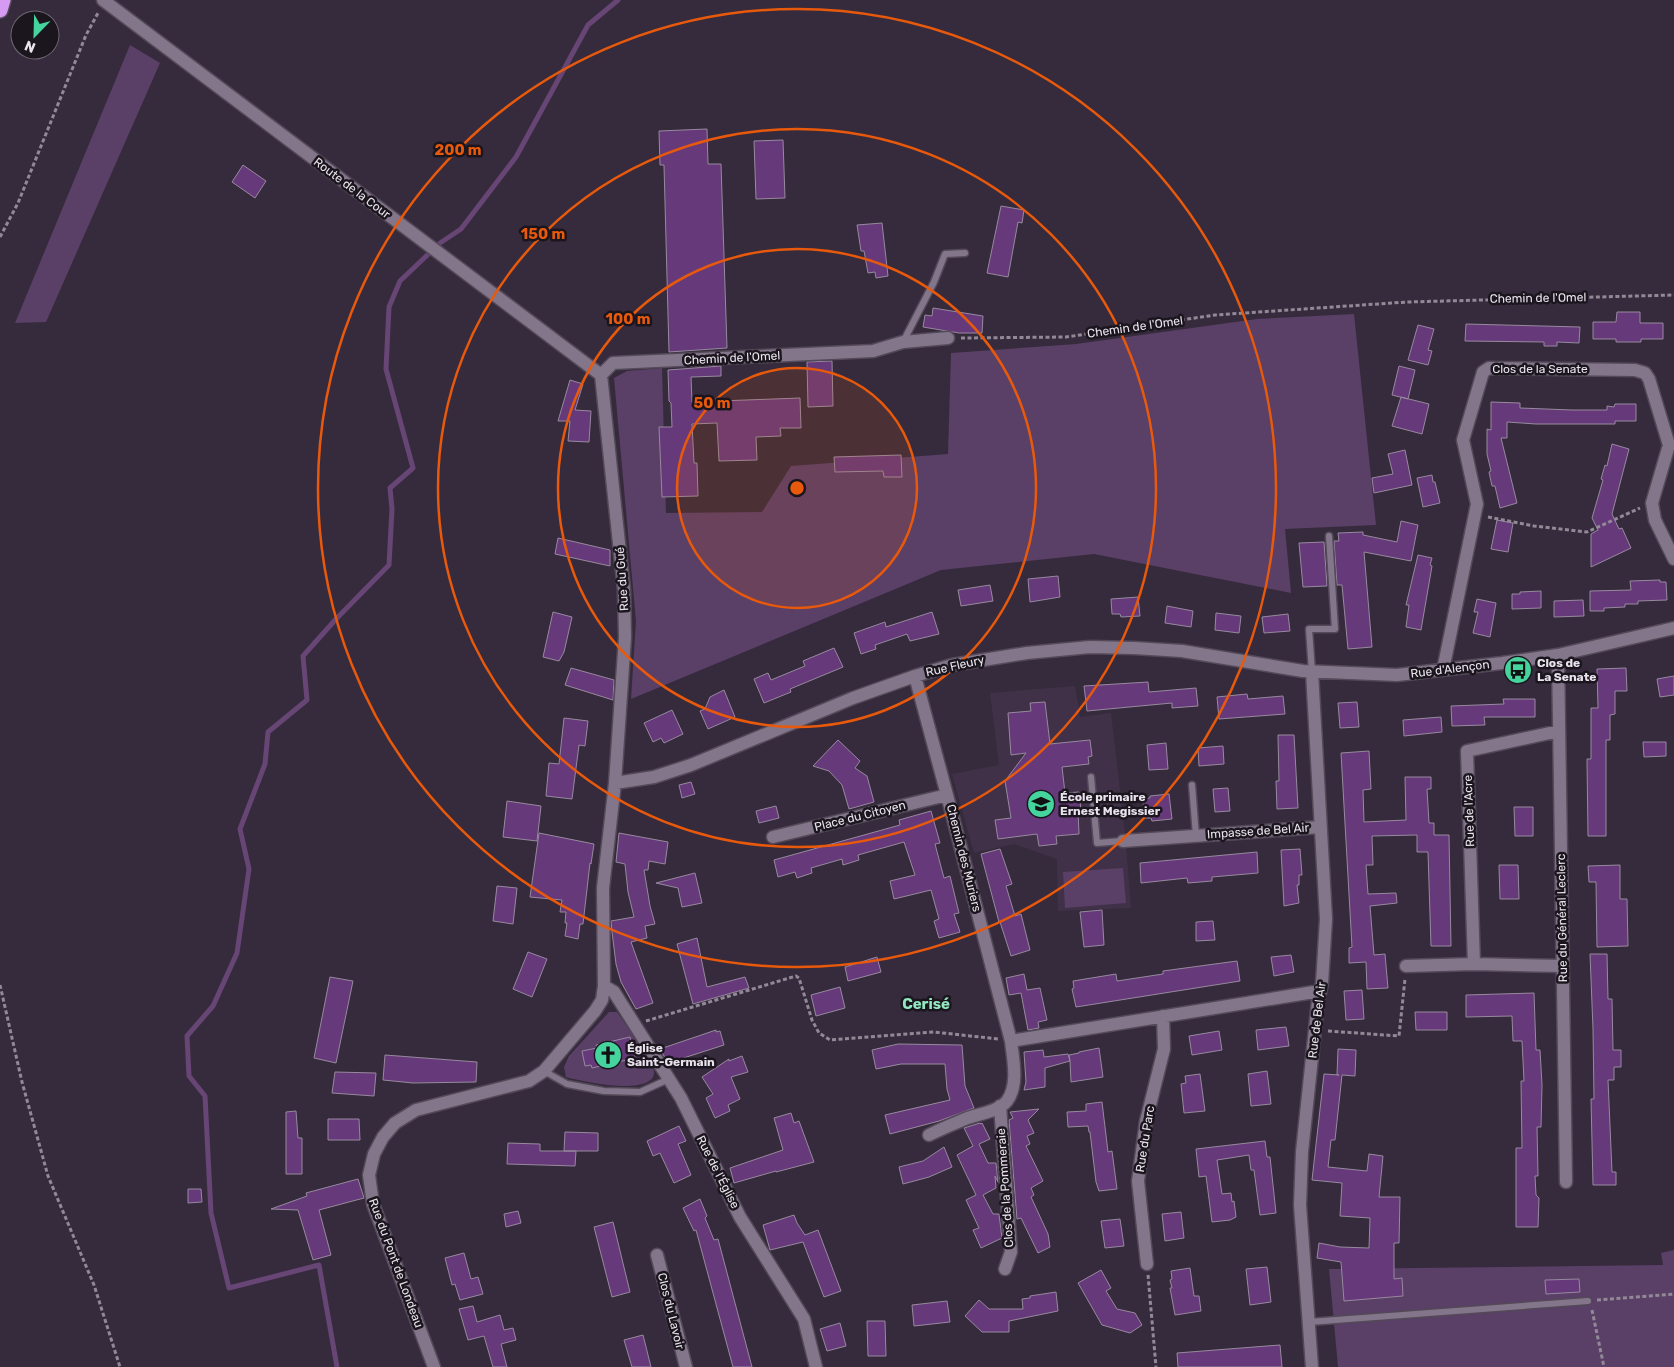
<svg xmlns="http://www.w3.org/2000/svg" width="1674" height="1367" viewBox="0 0 1674 1367" font-family="Rubik,sans-serif">
<style>
.built{fill:#403148}
.green{fill:#5a3f67}
.lines{fill:none;stroke-linecap:round;stroke-linejoin:round}
.stream{stroke:#674575;stroke-width:5}
.building{fill:#663a7a;stroke:#97899e}
.lane-casing{stroke:#534958;stroke-width:9}
.street-casing{stroke:#534958;stroke-width:15}
.highway-casing{stroke:#534958;stroke-width:18}
.path{stroke:#928997;stroke-width:3;stroke-dasharray:4 2.5;stroke-linecap:butt}
.lane{stroke:#83768a;stroke-width:6}
.street{stroke:#83768a;stroke-width:12}
.highway{stroke:#d59bf2;stroke-width:15}
.ring{fill:none;stroke:#e8590c;stroke-width:2.5}
.labels{text-anchor:middle;stroke-width:5;stroke-linejoin:round;paint-order:stroke}
.street-label{font-size:12px;fill:#eae3ee;stroke:#1b161e}
.poi-label{font-size:12px;font-weight:bold;fill:#eae3ee;stroke:#1b161e;text-anchor:start}
.quarter-label{font-size:15px;font-weight:bold;fill:#91e7c0;stroke:#1b161e}
.centre{fill:#e8590c;stroke:#1b161e;stroke-width:2.5}
.ring-label{font-size:15px;text-anchor:middle;font-weight:bold;fill:#e8590c;stroke:#1b161e;stroke-width:5;stroke-linejoin:round;paint-order:stroke}
</style>
<rect width="100%" height="100%" fill="#362b3c"/>
<path class="built" d="M1075,686L1080,717L1111,713L1125,833L1131,908L1058,911L1057,859L1014,844L974,853L952,774L999,765L990,693Z"/>
<path class="green" d="M130,45L160,63L46,322L15,323Z
M1354,314L1376,525L1285,529L1291,593L1094,554L941,570L631,699L636,621L614,378L627,371L662,368L666,513L762,512L791,466L948,454L951,353L1076,344L1257,319Z
M1123,868L1126,903L1065,908L1063,872Z
M609,1012H617C624,1022 653,1062 654,1071C656,1098 579,1081 566,1077L564,1067L569,1056Z
M1674,1250V1367H1338L1329,1269L1663,1265L1661,1253Z"/>
<g class="lines">
<path class="stream" d="M337,1367L319,1265L229,1288L211,1213L205,1096L189,1076L187,1036L213,1006L237,953L249,869L240,829L265,764L268,732L307,700L303,656L336,619L389,565L392,509L390,488L413,468L386,369L389,307L400,281L440,243L461,229L516,157L588,25L618,0"/>
</g>
<path class="building" d="M707,129L708,164H721L727,348L669,352L664,165H660L659,131Z
M783,140L785,198L756,199L754,141Z
M243,165L266,181L255,198L232,182Z
M1001,206L1024,210L1022,223L1018,222L1008,277L987,273Z
M882,223L888,276L876,278L875,272L868,273L864,251H861L857,225Z
M933,308L983,316L982,333H959L923,327L925,315L932,316Z
M1617,312H1640V323H1663V339H1641V342H1616V339H1593V322H1616Z
M1466,324L1580,327L1579,343L1557,342V346H1544V342L1465,341Z
M1418,325L1434,329L1428,350L1432,351L1428,365L1408,360Z
M832,361L833,406L808,407L807,362Z
M721,366V376L691,377L692,402L800,398L801,428H780L781,436L756,437L757,460L719,461L717,423L692,424L694,463H697L698,496L662,497L659,427H672L671,403L669,401L668,370Z
M1399,366L1415,370L1408,399L1392,395Z
M570,380L583,384L575,410L591,411L589,442L568,441L570,421H558Z
M1401,397L1429,404L1422,434L1392,426Z
M1491,402L1520,403V408L1572,410H1607V406L1614,407L1615,404H1636V421H1615V424H1536L1507,422V438H1501L1517,503L1500,508L1495,486H1492L1489,472L1491,471L1487,454V429L1491,430Z
M1612,444L1629,449L1612,514L1619,529L1622,528L1631,548L1591,567V534L1598,530L1592,518L1603,480L1601,479L1605,465L1607,466Z
M1405,450L1412,485L1374,493L1372,478L1393,474L1388,454Z
M901,455L902,477H884L883,471L835,472L834,457Z
M1432,475L1433,482H1435L1440,503L1423,507L1417,478Z
M1497,520L1513,523L1508,552L1491,549Z
M1401,521L1418,525L1411,561L1364,552L1372,647L1348,649L1342,585H1337L1334,541H1339L1338,533L1363,532V535L1397,542Z
M558,538L610,550V566L555,554Z
M1324,542L1327,586L1303,587L1299,543Z
M1418,555L1432,558L1430,565L1432,566L1421,630L1406,627L1409,605H1406Z
M1058,576L1060,597L1030,602L1028,579Z
M1660,580V582H1666L1667,600L1638,601V604H1625V607L1604,608V611H1590V591L1631,590L1630,581Z
M990,585L993,601L961,606L958,590Z
M1541,591V608L1512,609V594H1520V592Z
M1138,597L1140,616L1121,617L1120,614H1112L1111,599Z
M1477,599L1496,603L1490,637L1473,633L1478,612H1474Z
M1583,600L1584,616L1554,617V601Z
M1167,606L1193,611L1191,627L1165,623Z
M553,612L572,617L564,652L559,661L543,657Z
M932,612L939,634L910,641L907,634L875,645L876,649L861,654L854,633L885,622L886,627Z
M1216,613L1241,616L1239,633L1215,630Z
M1288,614L1290,631L1264,633L1262,617Z
M834,648L843,667L790,689L791,692L764,703L754,679L768,673L771,680L805,666L803,661Z
M571,668L614,680L613,700L565,685Z
M1626,668L1627,691H1615V714L1610,715V740H1606V836H1588L1587,759H1591V708H1598L1597,669Z
M1674,676V695L1660,697L1657,679Z
M1148,682L1149,692L1196,688L1198,706L1172,708V703L1087,711L1084,686Z
M724,690L735,717L708,729L700,711L705,709L710,697Z
M1247,694L1248,699L1283,696L1285,714L1219,719L1217,697Z
M1503,699H1535V717H1484L1485,725L1452,726L1451,706L1504,704Z
M1045,702L1050,744L1090,740L1092,756L1088,757L1089,764L1062,767L1065,793L1079,792L1081,810L1078,811L1079,834L1056,836L1057,844L1039,846L1037,834L998,839L995,820L1011,818L1005,781L1026,753L1011,755L1008,713L1031,711L1030,703Z
M1357,702L1359,727L1340,728L1338,703Z
M672,710L683,734L664,743L661,738L653,742L644,723Z
M1441,717L1442,732L1404,736L1403,720Z
M564,718L588,721L585,746L579,745L572,799L546,796L549,763L559,764Z
M1278,735H1294L1298,808L1277,809L1276,781H1279Z
M838,740L860,761L855,768L867,776L874,802L849,809L842,785L829,771L813,766Z
M1643,742H1666V756L1644,757Z
M1166,743L1168,769L1149,770L1147,745Z
M1223,746L1224,764L1199,766L1198,748Z
M1369,751L1371,789L1363,790L1364,822L1406,820L1405,777H1431V789H1427L1429,823H1434V835H1449L1451,946H1431L1428,852H1417V835L1372,836L1373,865H1366L1368,894L1396,893L1397,903L1370,906L1374,955L1385,954L1388,988L1367,989L1366,962L1349,963V948L1352,947L1341,753Z
M691,782L695,794L682,798L679,785Z
M1228,788L1230,811L1215,812L1213,789Z
M1169,794L1172,819L1152,821L1151,818H1144L1143,799L1150,798V796Z
M507,801L541,806L537,841L503,837Z
M776,806L779,818L759,823L756,811Z
M1514,807H1533V836H1515Z
M931,811L940,843L935,844L944,878L950,876L959,913L954,914L960,932L939,938L934,921L939,919L931,890L894,899L890,881L915,875L904,842L858,855L859,860L843,865L842,859L811,868L812,873L797,878L795,872L778,877L774,860L900,825L899,820Z
M539,833L594,844L591,864L590,863L583,924H580L578,939L565,936L567,923H565L566,912H560L562,900L530,897Z
M619,833L668,842L665,864L649,861L648,870H644L650,906L655,924L645,926L647,938L631,942L653,1003L636,1009L621,982L616,964L612,932L611,921L634,917L628,892L625,864L616,862Z
M1000,849L1012,884L1006,886L1015,916L1021,914L1030,950L1011,956L1000,922H999L981,854Z
M1300,849L1302,875H1299V885H1297L1299,903L1284,906L1281,850Z
M1257,852L1258,873L1212,877V881L1188,883L1187,878L1141,883L1140,863Z
M1499,865H1518L1519,899H1500Z
M1620,865V899H1627L1628,946L1597,947L1596,882H1589L1588,866Z
M695,873L702,903L682,907L678,888L656,883Z
M497,886L517,888L513,924L493,921Z
M1102,910L1104,945L1084,947L1080,912Z
M1213,921L1215,940L1196,941V922Z
M697,938L707,987L745,977L749,988L693,1004L677,944Z
M528,952L547,959L532,997L513,989Z
M1590,954H1607L1608,999H1612L1613,1050H1621V1067H1614V1080H1608L1612,1172H1616V1185H1593L1591,1099H1594L1593,1029Z
M1291,955L1294,972L1274,976L1271,957Z
M877,957L881,972L848,981L845,967Z
M1237,961L1240,981L1076,1007L1072,989L1074,988L1073,981L1116,974L1117,981L1163,974V971Z
M1024,974L1027,990L1040,988L1047,1020L1038,1022L1039,1028L1028,1030L1021,993L1009,995L1006,978Z
M330,977L353,981L336,1063L314,1058Z
M840,987L845,1008L816,1016L811,995Z
M1362,990L1364,1019L1346,1020L1344,991Z
M1534,993L1536,1050H1540L1542,1085L1541,1127H1537L1538,1176H1535L1536,1195L1539,1198L1538,1227H1516V1148H1522L1521,1081H1524L1522,1041H1513L1512,1016L1466,1017V995Z
M1415,1012H1447V1030H1416Z
M1286,1027L1289,1046L1258,1050L1256,1030Z
M716,1030V1032L720,1031L724,1045L668,1063L660,1049Z
M1219,1031L1222,1050L1192,1055L1189,1036Z
M630,1037L635,1058L592,1068L591,1065L585,1066L582,1051L597,1048L596,1045Z
M898,1044L962,1045L965,1086L974,1108L939,1121L890,1134L885,1115L950,1100L947,1089L945,1064H901L876,1069L872,1050Z
M1099,1048L1103,1077L1071,1082L1070,1061L1045,1068V1087L1024,1090L1026,1082L1024,1052L1043,1050L1044,1057L1068,1054L1070,1061L1069,1055L1079,1053V1052Z
M1338,1049L1356,1050L1355,1076L1342,1075L1335,1140H1331L1328,1167L1367,1171L1369,1154L1383,1156L1379,1197H1400L1399,1243H1394V1279L1402,1278L1403,1296L1344,1301L1341,1262L1317,1258L1319,1243L1340,1247L1369,1248L1370,1218L1340,1216L1342,1183L1312,1180L1324,1074L1339,1075H1337Z
M385,1055L477,1062L476,1082L413,1083L383,1080Z
M742,1056L748,1072L731,1077L740,1099L728,1105L730,1111L715,1118L706,1098L713,1094L702,1077L729,1059V1061Z
M1267,1071L1271,1104L1251,1106L1248,1074Z
M335,1072L376,1073L374,1096L332,1093Z
M1200,1074L1205,1111L1184,1113L1181,1084L1186,1083L1185,1076Z
M1102,1102L1108,1152L1112,1151L1117,1189L1099,1191L1096,1182L1090,1132H1089L1088,1126L1068,1127L1067,1112L1086,1111V1104Z
M1039,1109L1028,1120L1034,1133L1027,1136L1030,1144L1026,1146L1043,1181L1031,1188L1034,1195L1031,1197L1048,1234L1050,1247L1038,1253L1021,1218L1017,1219L1009,1120L1013,1118L1010,1112Z
M296,1111L298,1138H302V1174H286V1112Z
M791,1113L794,1123L799,1121L814,1162L776,1172V1171L734,1183L730,1168L783,1150L774,1118Z
M328,1119H359L360,1140H328Z
M980,1123L981,1124L982,1123L990,1139L979,1144L988,1163H996L998,1182L995,1176L996,1188L983,1195L993,1214H999L1002,1238L981,1248L973,1230L979,1228L966,1200L976,1195L957,1155L973,1146L964,1128Z
M679,1126L686,1141L678,1144L691,1175L674,1183L660,1153L653,1156L647,1141Z
M565,1132L598,1133V1151H564Z
M1265,1141L1267,1157H1270L1276,1213L1260,1215L1254,1170H1251L1249,1155L1217,1160L1222,1194L1231,1193L1232,1202L1234,1201L1236,1217L1230,1220L1212,1222L1206,1176L1199,1177L1196,1149Z
M508,1143L540,1144V1151H576L575,1166L507,1164Z
M944,1147L952,1167L929,1177L903,1184L899,1167L923,1161Z
M358,1179L364,1198L319,1210L331,1255L313,1260L298,1210L271,1209L307,1196L306,1193Z
M188,1189H201L202,1202L188,1203Z
M700,1199L707,1216L705,1218L714,1240L718,1239L752,1367H733L696,1230L694,1231L683,1208Z
M518,1211L521,1223L506,1227L504,1214Z
M1181,1212L1184,1238L1165,1241L1162,1214Z
M794,1215L797,1223L805,1235L818,1230L841,1291L824,1297L803,1242L770,1250L763,1225Z
M1120,1219L1124,1246L1105,1248L1101,1221Z
M613,1222L630,1292L612,1297L594,1227Z
M464,1253L471,1279L478,1277L483,1294L460,1300L455,1284L452,1285L445,1258Z
M1267,1267L1271,1302L1250,1305L1246,1269Z
M1190,1268L1194,1296H1199L1201,1311L1175,1315L1170,1288H1172L1170,1280L1172,1279L1171,1271Z
M1101,1270L1111,1288L1106,1291L1117,1309L1135,1313L1142,1325L1130,1333L1102,1325L1078,1283Z
M1579,1279L1580,1292L1546,1294L1545,1280Z
M1056,1292L1058,1311L1009,1321V1332H982L965,1316L979,1300L989,1309H1023L1022,1299L1030,1298V1296Z
M947,1301L950,1322L914,1326L912,1305Z
M473,1306L477,1322L500,1315L504,1330L513,1328L516,1340L501,1344L507,1367H493L484,1336L468,1340L459,1309Z
M867,1321H885L886,1356H868Z
M840,1323L846,1346L827,1351L820,1329Z
M643,1335L651,1367H632L624,1340Z
M1280,1345L1282,1367H1178L1177,1353Z"/>
<g class="lines">
<g class="lane-casing">
<path id="lane" d="M903,342L934,282L945,254L965,253
M1312,672L1309,629H1335L1329,536
M1091,777L1097,843L1123,841
M1192,785L1196,836
M544,1071L567,1084L604,1091L640,1092L669,1079
M1309,1322L1588,1301"/>
</g>
<g class="street-casing">
<path id="street" d="M103,0L601,375
M601,375L613,363L873,351L903,342L948,338
M1558,655L1566,1182
M1443,670L1477,504L1463,440L1483,372L1489,368L1635,370L1645,373L1649,379L1669,445L1652,503L1655,520L1674,559
M915,676L947,795L1011,1041C1013,1059 1019,1085 1007,1101C998,1112 977,1114 965,1119C953,1124 941,1129 929,1135
M615,783L654,777L691,765L853,698L915,676L952,665L1027,653L1090,647L1134,648L1182,651L1303,671L1397,675L1502,663L1558,655L1674,628
M773,837L947,795
M1123,841L1320,827
M1474,964L1467,751L1559,731
M1406,966L1474,964L1562,966
M604,986L614,992L681,1098L740,1217L804,1319L816,1367
M1011,1041L1320,991
M1000,1106L1011,1252L1005,1269
M657,1255L686,1367
M1147,1264L1138,1181L1146,1121L1164,1049L1163,1016
M434,1367L373,1204L369,1175L374,1154L383,1137L395,1123L416,1110L529,1081L544,1071L595,1011L602,1000L604,986L603,888L615,783L625,637L624,590L601,375
M1312,1367L1300,1205L1302,1152L1318,1001L1322,983L1326,919L1312,672"/>
</g>
<g class="highway-casing">
<path id="highway" d="M0,10L3,0"/>
</g>
<path class="path" d="M0,237L18,203L86,35L98,13
M961,338L1066,337L1215,315L1407,302L1674,295
M1488,517L1534,526L1587,532L1640,508
M0,985L22,1082L48,1176L94,1285L120,1367
M646,1021L796,976L799,978L812,1020L819,1033L830,1040L934,1032L998,1039
M1328,1031L1399,1036L1405,979
M1148,1275L1156,1367
M1597,1300L1674,1294
M1592,1310L1604,1367"/>
<use href="#lane" class="lane"/>
<use href="#street" class="street"/>
<use href="#highway" class="highway"/>
</g>
<circle cx="797" cy="488" r="120" fill="#e8590c" fill-opacity=".12"/>
<g class="ring">
<circle cx="797" cy="488" r="120"/>
<circle cx="797" cy="488" r="239"/>
<circle cx="797" cy="488" r="359"/>
<circle cx="797" cy="488" r="479"/>
</g>
<defs>
<g id="bus-disc" transform="scale(1.4375)"><circle r="9.5" fill="#46d49e" stroke="#1b161e"/><path d="M-5-6H5V4H4V6H2V4H-2V6H-4V4H-5ZM-3.5-4V0h7V-4ZM-3.5 1.2v1.5H-2V1.2ZM2 1.2v1.5H3.5V1.2Z" fill="#111"/></g>
<g id="school-disc" transform="scale(1.4375)"><circle r="9.5" fill="#46d49e" stroke="#1b161e"/><path d="M0-5L7-2L0 1L-7-2ZM-4 1L0 2.5L4 1V4Q0 6-4 4Z" fill="#111"/></g>
<g id="church-disc" transform="scale(1.4375)"><circle r="9.5" fill="#46d49e" stroke="#1b161e"/><path d="M-1.2-6h2.4v3.5h3.3v2.4h-3.3V6h-2.4V-.1h-3.3v-2.4h3.3Z" fill="#111"/></g>
</defs>
<g fill-rule="evenodd">
<use href="#bus-disc" x="1518" y="670"/>
<use href="#school-disc" x="1041" y="804"/>
<use href="#church-disc" x="608" y="1055"/>
</g>
<g class="labels">
<g class="street-label">
<text transform="translate(352 188) rotate(37)" y="4">Route de la Cour</text>
<text transform="translate(1538 298) rotate(-1)" y="4">Chemin de l'Omel</text>
<text transform="translate(1135 327) rotate(-8)" y="4">Chemin de l'Omel</text>
<text transform="translate(732 358) rotate(-3)" y="4">Chemin de l'Omel</text>
<text x="1540" y="373">Clos de la Senate</text>
<text transform="translate(622 579) rotate(-94)" y="4">Rue du Gué</text>
<text transform="translate(955 666) rotate(-13)" y="4">Rue Fleury</text>
<text transform="translate(1450 669) rotate(-7)" y="4">Rue d'Alençon</text>
<text transform="translate(1469 811) rotate(-92)" y="4">Rue de l'Acre</text>
<text transform="translate(860 816) rotate(-14)" y="4">Place du Citoyen</text>
<text transform="translate(1258 831) rotate(-4)" y="4">Impasse de Bel Air</text>
<text transform="translate(964 858) rotate(76)" y="4">Chemin des Muriers</text>
<text transform="translate(1562 918) rotate(-91)" y="4">Rue du Général Leclerc</text>
<text transform="translate(1317 1020) rotate(-83)" y="4">Rue de Bel Air</text>
<text transform="translate(1145 1139) rotate(-81)" y="4">Rue du Parc</text>
<text transform="translate(718 1172) rotate(63)" y="4">Rue de l'Église</text>
<text transform="translate(1005 1188) rotate(-94)" y="4">Clos de la Pommeraie</text>
<text transform="translate(396 1263) rotate(70)" y="4">Rue du Pont de Londeau</text>
<text transform="translate(671 1311) rotate(76)" y="4">Clos du Lavoir</text>
</g>
<g class="poi-label">
<text x="1537" y="667">Clos de<tspan x="1537" dy="14">La Senate</tspan></text>
<text x="1060" y="801">École primaire<tspan x="1060" dy="14">Ernest Megissier</tspan></text>
<text x="627" y="1052">Église<tspan x="627" dy="14">Saint-Germain</tspan></text>
</g>
<g class="quarter-label">
<text x="926" y="1009">Cerisé</text>
</g>
</g>
<circle cx="797" cy="488" r="8" class="centre"/>
<g class="ring-label">
<text x="458" y="155">200 m</text>
<text x="543" y="239">150 m</text>
<text x="628" y="324">100 m</text>
<text x="712" y="408">50 m</text>
</g>
<g transform="translate(35 35) rotate(203)"><circle r="24" fill="#1b161e" stroke="#6e6871"/>
<path d="M0-4L9 19L0 12L-9 19Z" fill="#46d49e"/>
<text y="-8" font-size="14" font-weight="bold" text-anchor="middle" fill="#eae3ee">N</text>
</g>
</svg>
